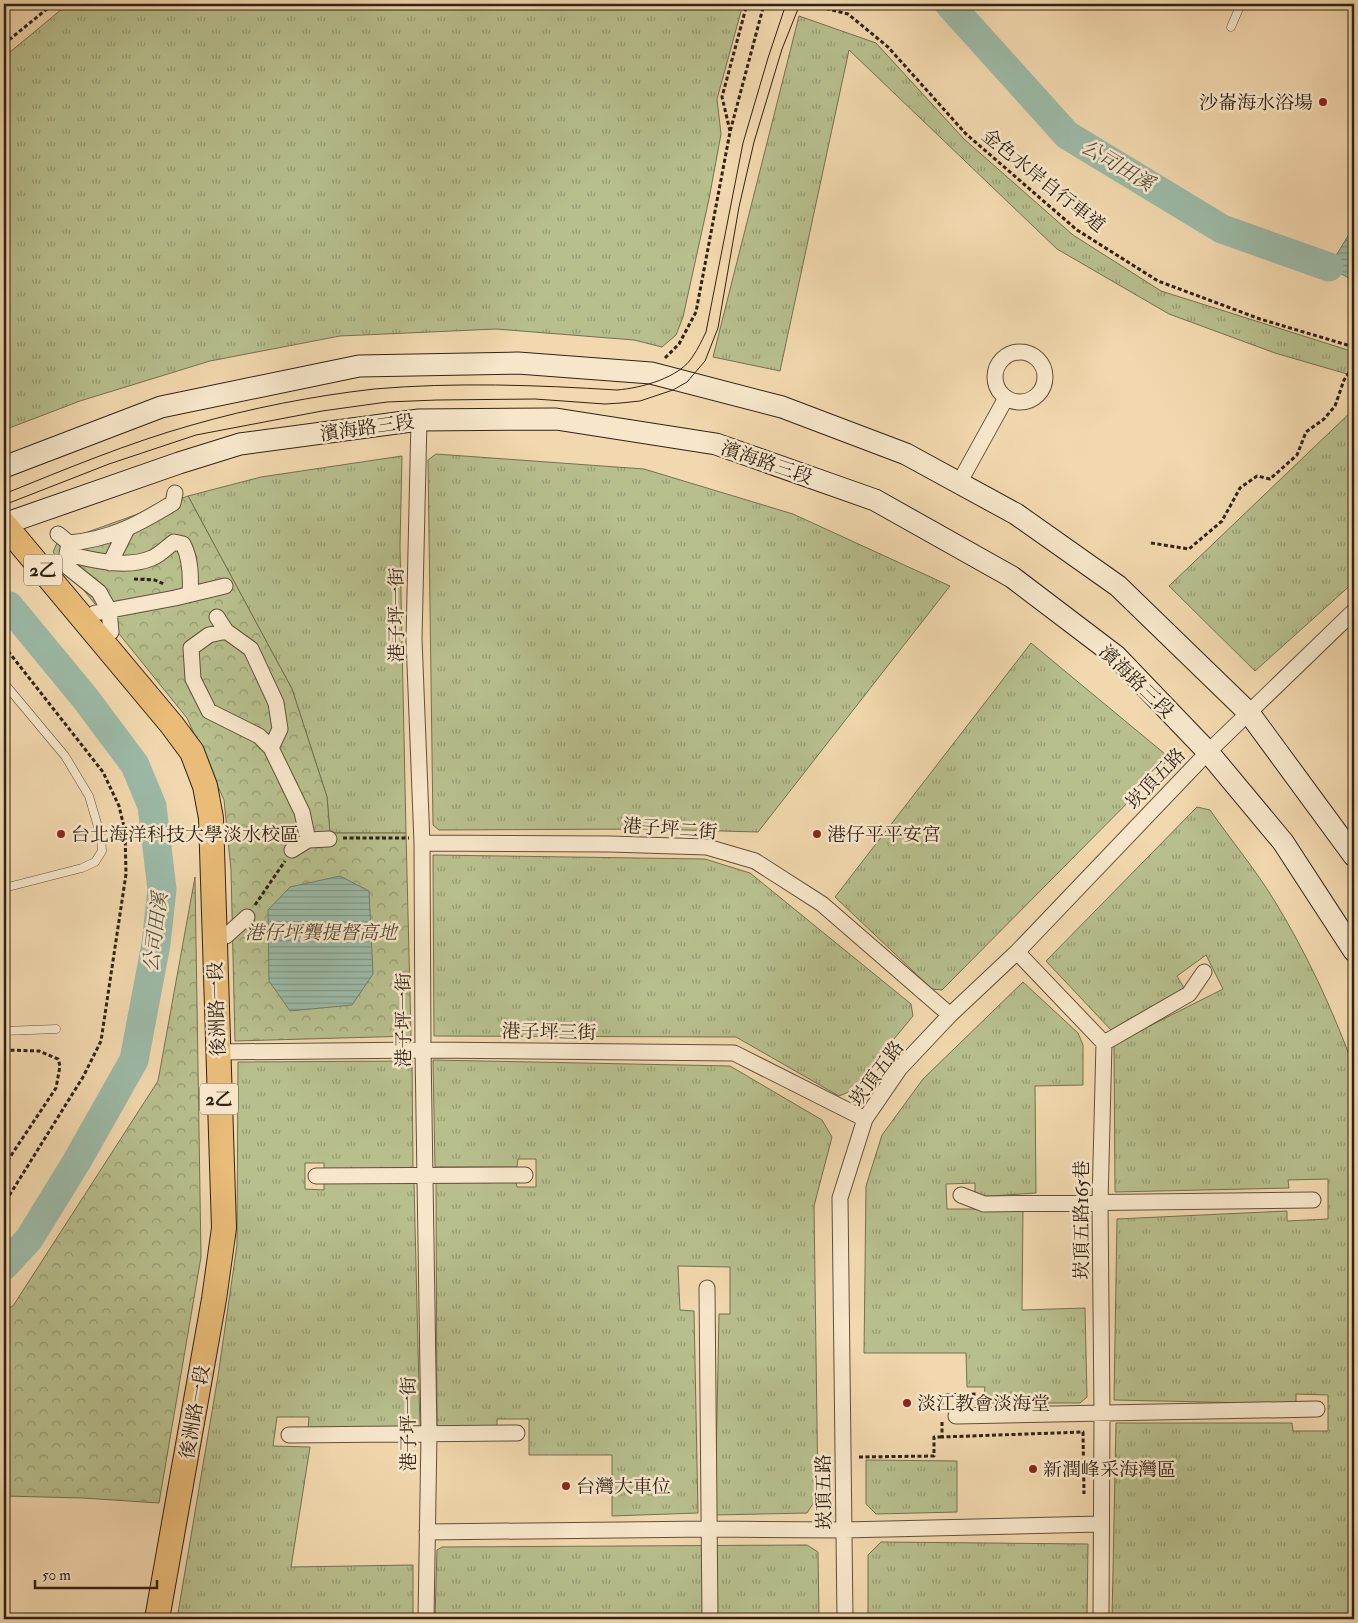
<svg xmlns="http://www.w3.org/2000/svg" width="1358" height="1623" viewBox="0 0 1358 1623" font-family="'IM FELL Double Pica','Noto Serif TC',serif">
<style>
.grass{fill:url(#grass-tufts);stroke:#747151}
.forest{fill:url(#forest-crowns);stroke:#747151}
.water{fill:url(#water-rules);stroke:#717e6d}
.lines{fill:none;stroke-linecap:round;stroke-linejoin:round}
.river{stroke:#9cbaa7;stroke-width:29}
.lane-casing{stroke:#61503b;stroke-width:9}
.street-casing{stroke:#61503b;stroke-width:17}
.secondary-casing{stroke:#312315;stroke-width:23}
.primary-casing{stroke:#312315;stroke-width:26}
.path{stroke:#312315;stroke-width:3;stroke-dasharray:4 2.5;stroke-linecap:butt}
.lane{stroke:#f7e6ca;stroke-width:8}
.street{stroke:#f7e6ca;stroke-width:15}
.secondary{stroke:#f7e6ca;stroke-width:21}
.primary{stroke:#e9bc77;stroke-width:24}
.tram{stroke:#312315;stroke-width:1}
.poi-dot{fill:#8f2418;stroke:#f7e6ca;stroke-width:2}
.labels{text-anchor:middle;stroke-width:5;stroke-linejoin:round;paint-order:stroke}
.shield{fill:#f7e6ca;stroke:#6c5e4b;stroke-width:1}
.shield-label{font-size:18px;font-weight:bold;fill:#312315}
.poi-label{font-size:19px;fill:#312315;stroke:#f7e6ca;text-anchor:start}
.street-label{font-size:19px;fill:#312315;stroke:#f7e6ca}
.park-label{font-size:19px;font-style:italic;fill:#524a33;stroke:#f7e6ca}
.water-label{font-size:20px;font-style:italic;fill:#515041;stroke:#f7e6ca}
</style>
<defs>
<pattern id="grass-tufts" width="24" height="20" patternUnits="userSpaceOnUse" patternTransform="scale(1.25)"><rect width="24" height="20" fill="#b7bf8d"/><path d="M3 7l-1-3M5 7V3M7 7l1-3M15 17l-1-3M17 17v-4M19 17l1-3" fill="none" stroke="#959b72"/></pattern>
<pattern id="forest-crowns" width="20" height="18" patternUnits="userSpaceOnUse" patternTransform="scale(1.25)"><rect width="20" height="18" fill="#b7bf8d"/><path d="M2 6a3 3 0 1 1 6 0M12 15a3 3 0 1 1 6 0" fill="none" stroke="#959b72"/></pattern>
<pattern id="water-rules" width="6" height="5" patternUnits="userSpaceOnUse" patternTransform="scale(1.25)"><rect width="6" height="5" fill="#9cbaa7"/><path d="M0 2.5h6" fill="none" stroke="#809787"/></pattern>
</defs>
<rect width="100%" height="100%" fill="#f2d8ae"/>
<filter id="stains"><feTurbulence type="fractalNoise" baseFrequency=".004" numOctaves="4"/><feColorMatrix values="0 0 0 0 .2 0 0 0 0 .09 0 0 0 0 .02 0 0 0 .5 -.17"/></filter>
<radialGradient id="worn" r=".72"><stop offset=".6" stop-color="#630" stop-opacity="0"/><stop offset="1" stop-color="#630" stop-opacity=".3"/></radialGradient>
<path class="grass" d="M68,4H743L717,99L721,134L709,199L683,317L676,335L662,347L634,340L496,329L340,336L210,361L80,401L4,430V57Z
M799,16L876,43L964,139L1073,235L1161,291L1354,352V376L1275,353L1169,314L1057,249L849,50L780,371L713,357Z
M1354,409V582L1255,671L1169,586Z
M436,454L644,469L793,514L950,586L758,832L650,829L439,830L433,825L428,460Z
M402,456L400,546L406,833H330L327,797L292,689L188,496L261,477Z
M1031,643L1165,754L1164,766L942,990L932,989L835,897Z
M1197,807L1210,810C1231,840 1255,869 1274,900C1306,952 1333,1010 1354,1068V1619L1293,1617V1619H1112L1116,1423H1292L1293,1431H1328V1395L1296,1394V1404L1114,1400L1117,1219L1287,1211V1221L1328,1219V1179L1288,1180L1289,1188L1115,1192L1114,1044L1223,989L1206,955L1177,976L1184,988L1111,1030L1046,961Z
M433,855L705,859L750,873L911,1004L913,1016L851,1091L839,1096L736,1037L434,1036Z
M1023,982L1078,1033L1083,1045V1085L1035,1086L1036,1193L975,1197V1183L946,1184L947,1209H1023L1022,1310L1085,1308L1087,1397L1080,1403H983L985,1387H967L966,1353H864L866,1186L882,1135L923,1079Z
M433,1060L730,1066L822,1120L832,1137L814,1206L818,1496L807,1513L715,1515L719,1314H730V1267L678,1266L680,1310L694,1311L698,1513L612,1516V1455H529V1419H497V1428H437L436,1182L516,1181L517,1187H536V1159H518L517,1167H435Z
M412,1061L413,1168L324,1169V1163H305V1189L324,1190V1183H414L420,1429H308L309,1417H277L273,1446L310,1447L291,1567L413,1565V1619H177L218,1376L237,1245L238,1062Z
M866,1460L957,1461V1512L876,1514L866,1504Z
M881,1542L1088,1544L1087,1619H988V1616H935V1619H868V1555Z
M807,1545L818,1552L819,1619H435L437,1550L442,1547Z"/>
<path class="forest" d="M188,496L292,689L327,797L330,833H406L411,1036L235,1041L231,870L224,800L187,718L53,552L57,543Z
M195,877L201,1257L159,1503L83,1498L4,1496V1310L13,1306L158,1081Z"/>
<path class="water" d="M1354,226V281L1329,267Z
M340,876L369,891L373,974L352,1005L290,1011L269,981L268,910L290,887Z"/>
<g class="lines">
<path class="river" d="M949,4L1067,135L1222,229L1329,267
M4,1266L29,1239L77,1161L134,1060L156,944L162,889L152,806L135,765L85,698L9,606"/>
<g class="lane-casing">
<path id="lane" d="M1231,27L1241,4
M4,683L65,756L89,796L101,837L102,851L95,862L82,868L4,888
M4,1031L56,1029"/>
</g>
<g class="street-casing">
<path id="street" d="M995 377a25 25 0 1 1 50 0a25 25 0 1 1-50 0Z
M419,420L414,639L422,843L423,1050L429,1435L426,1619
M959,483L1006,398
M58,534L69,543L67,554C94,560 126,569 152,558C160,555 167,547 174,542L183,544C191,559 191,577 190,594
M69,543C111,539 137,525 173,503L175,493
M67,554L69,568L99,592L109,610L111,632
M110,563L127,529
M95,613L175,598L225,586
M217,617L226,631
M271,748L259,736L209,711L193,679L191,648L209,635L226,631L251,649L276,703L280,729L271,748L302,812L308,840L329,839
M422,843L610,844L707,847L755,861L822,904L950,1015
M292,850L308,840
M226,936L247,917
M1017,952L1104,1043L1100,1203L1102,1412L1101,1619
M1104,1043L1189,994L1204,972
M217,1052L423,1050L734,1053L865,1119
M316,1176L525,1175
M961,1195L984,1204L1313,1200
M707,1288L710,1619
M956,1416L1317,1409
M289,1435L517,1433
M427,1532L709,1529L844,1530L1101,1524
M845,1619L840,1198L865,1119L900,1068L950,1015L1017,952L1208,752L1354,611"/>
</g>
<g class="secondary-casing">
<path id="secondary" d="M4,467L161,407L359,366L518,363L651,373L782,407L906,454L1016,514L1118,586L1249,713L1354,856
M4,524L179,463L240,444L419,420L556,419L716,444L875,500L1012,577L1116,656L1208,752L1283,842L1354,951"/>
</g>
<g class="primary-casing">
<path id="primary" d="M4,524L172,725L192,752L205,786L211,818L224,1228L214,1299L157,1619"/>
</g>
<path class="path" d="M807,4L848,14L888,47L966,134L1077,230L1158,281L1260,319L1354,347
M4,44L53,4
M730,131L722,97L747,4
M665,358L679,344L696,312L730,132L764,4
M1151,543L1189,549L1222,521L1240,488L1257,476L1270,479L1297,455L1306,432L1324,419L1335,406L1344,380L1354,365
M134,579L155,580L164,584
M4,646L103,772L119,806L125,831L126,874L101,1041L83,1077L4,1204
M343,838H409
M255,905L285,861
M4,1050L39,1051L58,1059L60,1066L56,1088L4,1166
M942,1411V1395L976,1394
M942,1422V1437L1083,1432L1084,1494
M859,1457L934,1456V1437H942"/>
<use href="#lane" class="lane"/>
<use href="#street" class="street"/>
<use href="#secondary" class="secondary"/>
<use href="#primary" class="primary"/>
<path class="tram" d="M4,494C66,469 128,443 192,425C251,408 313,396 374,389C455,382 536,385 617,390C641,388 680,378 693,356C698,349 702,340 706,332L743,143L768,58L786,4
M4,505L109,464L196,435L322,411L387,402L437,400L535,399L605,404L621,403L640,401L673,390L687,382L705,361L718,328L739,207L754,142L782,49L800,4"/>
</g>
<g class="poi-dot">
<circle cx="1323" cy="102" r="5"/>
<circle cx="61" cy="834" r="5"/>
<circle cx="817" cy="834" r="5"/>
<circle cx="907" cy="1403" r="5"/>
<circle cx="1033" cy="1469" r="5"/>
<circle cx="566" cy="1486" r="5"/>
</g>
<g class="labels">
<g class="shield">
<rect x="24" y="554.5" width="38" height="31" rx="4"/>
<rect x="200" y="1083.5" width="38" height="31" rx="4"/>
</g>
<g class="shield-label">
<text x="43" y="576">2乙</text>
<text x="219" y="1105">2乙</text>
</g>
<g class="poi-label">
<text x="1313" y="109" text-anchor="end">沙崙海水浴場</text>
<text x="71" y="841">台北海洋科技大學淡水校區</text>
<text x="827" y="841">港仔平平安宮</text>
<text x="917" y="1410">淡江教會淡海堂</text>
<text x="1043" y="1476">新潤峰采海灣區</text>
<text x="576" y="1493">台灣大車位</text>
</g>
<g class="street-label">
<text transform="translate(1044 180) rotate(39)" y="7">金色水岸自行車道</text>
<text transform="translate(367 427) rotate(-8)" y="7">濱海路三段</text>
<text transform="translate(767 462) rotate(19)" y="7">濱海路三段</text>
<text transform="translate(396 615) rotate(-90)" y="7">港子坪一街</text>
<text transform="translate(1137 681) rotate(44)" y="7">濱海路三段</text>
<text transform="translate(1155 778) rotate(-46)" y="7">崁頂五路</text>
<text transform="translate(670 828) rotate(4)" y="7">港子坪二街</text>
<text transform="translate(216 1009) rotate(-92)" y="7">後洲路一段</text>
<text transform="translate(403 1020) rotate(-90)" y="7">港子坪一街</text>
<text transform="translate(549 1031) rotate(1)" y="7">港子坪三街</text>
<text transform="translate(876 1073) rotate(-53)" y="7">崁頂五路</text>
<text transform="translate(1081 1220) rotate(-90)" y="7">崁頂五路165巷</text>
<text transform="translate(194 1412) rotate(-80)" y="7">後洲路一段</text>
<text transform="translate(408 1424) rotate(-90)" y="7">港子坪一街</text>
<text transform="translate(823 1492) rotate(-91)" y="7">崁頂五路</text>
</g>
<g class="park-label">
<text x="321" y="939">港仔坪龔提督高地</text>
</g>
<g class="water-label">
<text transform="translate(1118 165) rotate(31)" y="7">公司田溪</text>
<text transform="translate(155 932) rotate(-83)" y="7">公司田溪</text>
</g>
</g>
<rect width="1358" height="1623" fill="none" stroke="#f2d8ae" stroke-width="20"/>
<rect x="5" y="5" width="1348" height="1613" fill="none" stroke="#312315" stroke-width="2.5"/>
<rect x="10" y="10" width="1338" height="1603" fill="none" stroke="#312315"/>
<path d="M35 1580v8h122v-8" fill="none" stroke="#312315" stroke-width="2.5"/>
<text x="42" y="1580" font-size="15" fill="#312315" stroke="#f7e6ca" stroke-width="4" paint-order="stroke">50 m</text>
<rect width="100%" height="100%" filter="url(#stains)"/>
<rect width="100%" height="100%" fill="url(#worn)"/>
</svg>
